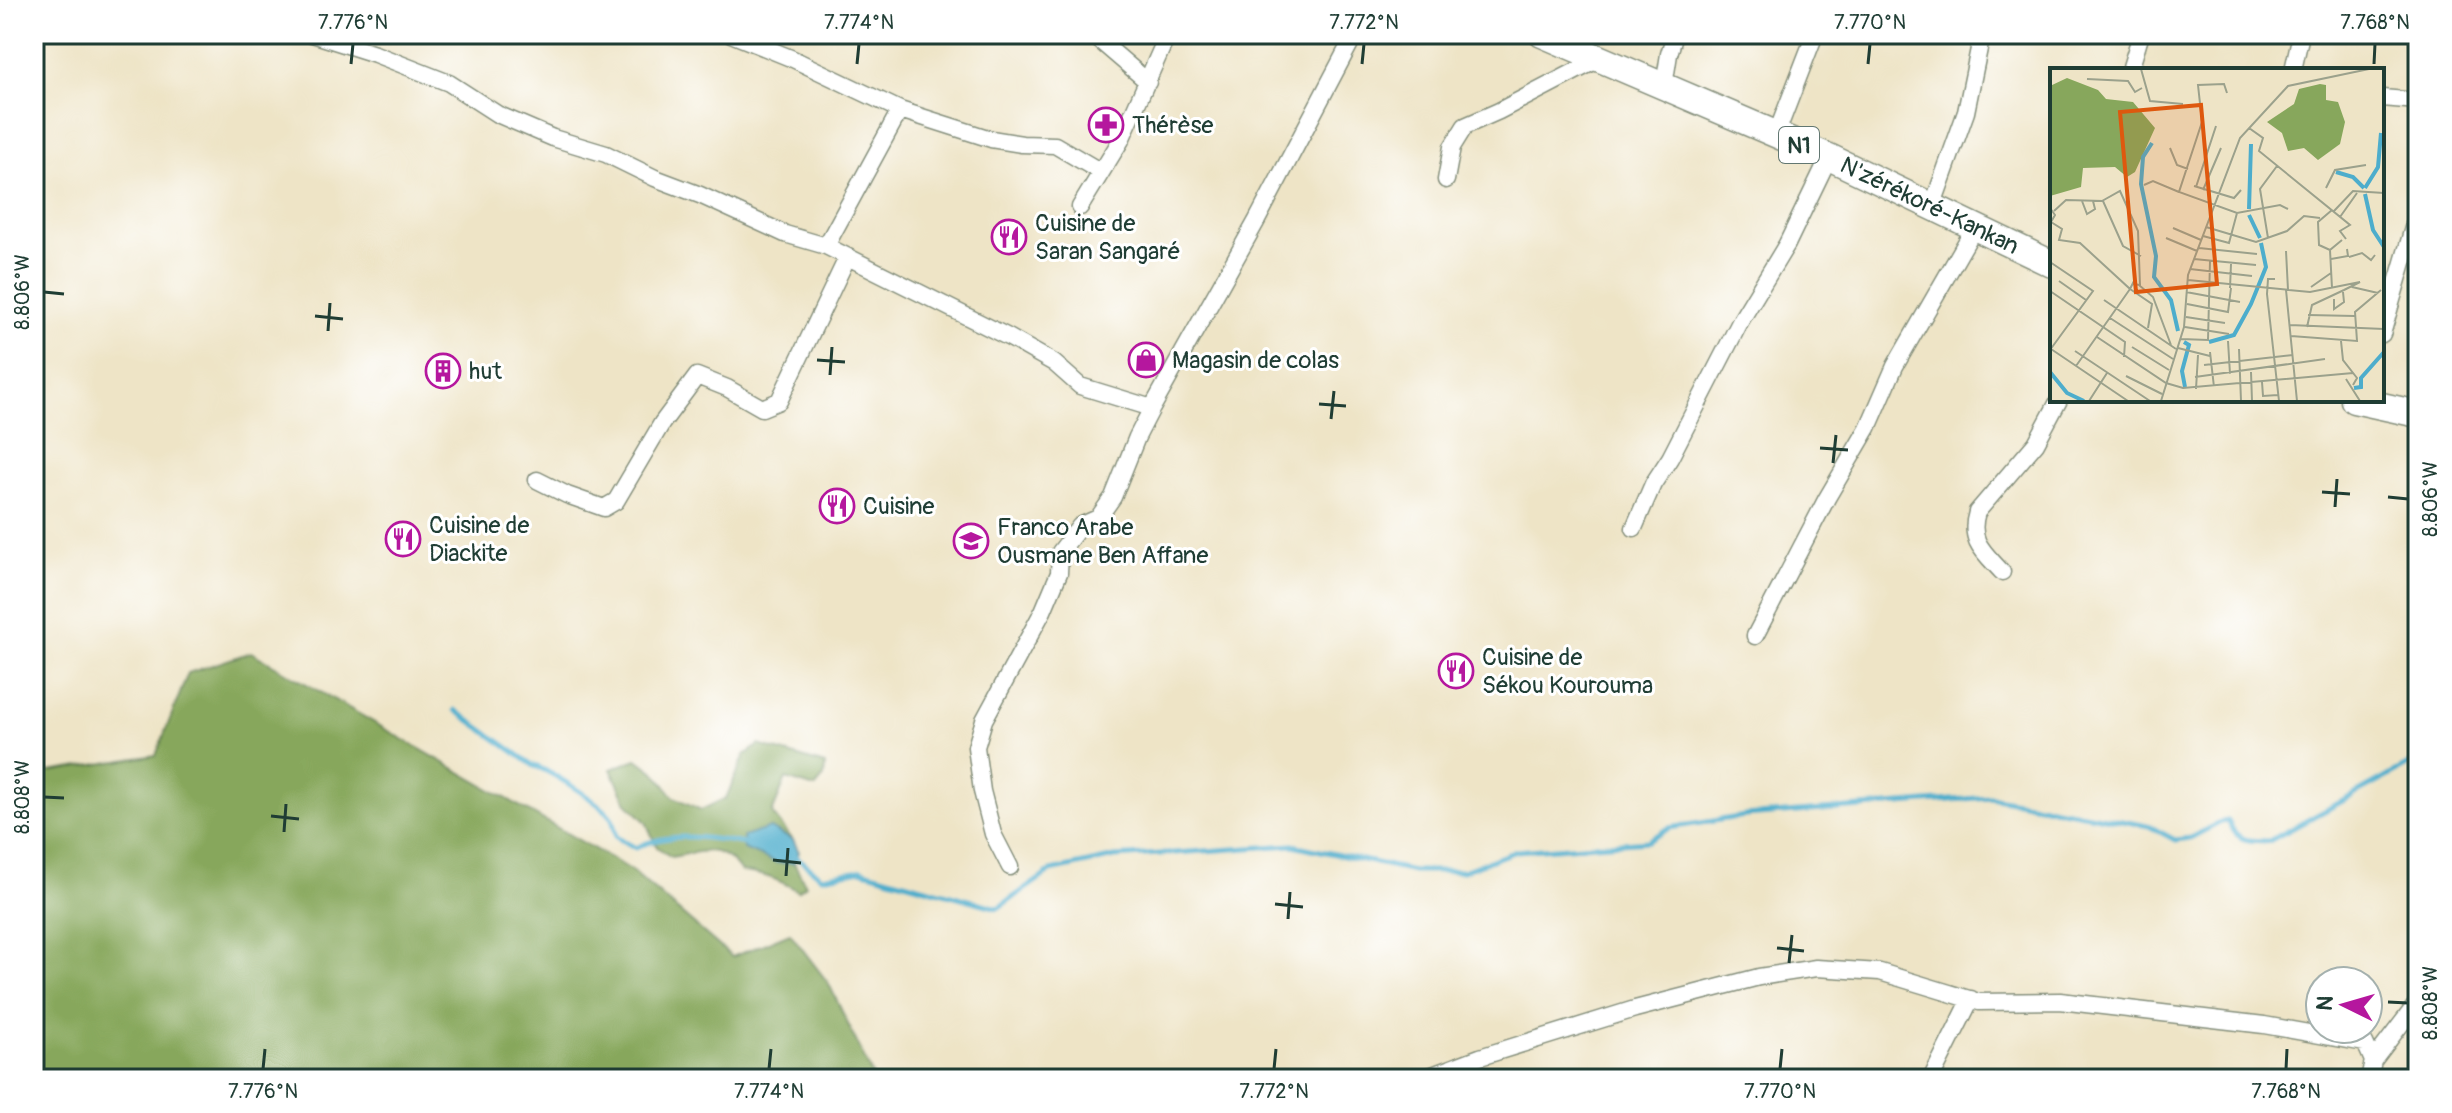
<svg xmlns="http://www.w3.org/2000/svg" width="2452" height="1113" viewBox="0 0 2452 1113" font-family="Pangolin,sans-serif">
<style>
.forest{fill:#87a75c;stroke:#537248;stroke-width:2}
.water{fill:#4dadcc;stroke:#367580;stroke-width:2}
.lines{fill:none;stroke-linecap:round;stroke-linejoin:round}
.stream{stroke:#4dadcc;stroke-width:5}
.minor-casing{stroke:#86907d;stroke-width:19}
.trunk-casing{stroke:#86907d;stroke-width:29}
.minor{stroke:#fff;stroke-width:16}
.trunk{stroke:#fff;stroke-width:26}
.ticks{fill:none;stroke:#1f3d34;stroke-width:3}
.labels{text-anchor:middle;stroke-width:6;stroke-linejoin:round;paint-order:stroke}
.shield{fill:#fff;stroke:#627771;stroke-width:2}
.shield-label{font-size:22px;font-weight:bold;fill:#1f3d34}
.poi-label{font-size:24px;fill:#1f3d34;stroke:#fff;text-anchor:start}
.street-label{font-size:24px;fill:#1f3d34;stroke:#fff}
.inset-river{fill:none;stroke:#4dadcc;stroke-width:4}
.inset-road{fill:none;stroke:#9ba18c;stroke-width:2}
.view{fill:#de580e;fill-opacity:0.15;stroke:#de580e;stroke-width:4}
.inset-edge{fill:none;stroke:#1f3d34;stroke-width:4}
.neatline{fill:none;stroke:#1f3d34;stroke-width:3}
.ticks-label{font-size:20px;text-anchor:middle;fill:#1f3d34}
</style>
<rect width="100%" height="100%" fill="#fff"/>
<filter id="ink" filterUnits="userSpaceOnUse"><feTurbulence type="fractalNoise" baseFrequency=".0125" numOctaves="2"/><feDisplacementMap in="SourceGraphic" scale="16" xChannelSelector="R" yChannelSelector="G"/><feConvolveMatrix kernelMatrix="1 2 1 2 8 2 1 2 1" color-interpolation-filters="sRGB"/></filter>
<filter id="wash" filterUnits="userSpaceOnUse"><feTurbulence type="fractalNoise" baseFrequency=".006" numOctaves="4" result="noise"/><feDisplacementMap in="SourceGraphic" scale="32" xChannelSelector="R" yChannelSelector="G"/><feGaussianBlur stdDeviation="1.8" result="paint"/><feColorMatrix in="noise" values="0 0 0 0 0 0 0 0 0 0 0 0 0 0 0 0 0 1.4 0 .05"/><feComposite in="paint" operator="in"/></filter>
<g filter="url(#wash)">
<rect width="100%" height="100%" fill="#eee4c6"/>
<path class="forest" d="M251,652L631,870L732,957L790,933L829,984L874,1079H34V813L43,773L156,755L188,673Z
M759,745L825,765L824,777L815,788L786,779L772,813L793,840L770,828L777,862L794,863L806,885L798,891C780,880 763,873 741,872C720,842 702,852 671,857L657,847L646,822L627,803L611,769L637,759L656,773L674,797L701,810L726,798L745,755Z"/>
<path class="water" d="M770,828L793,840L799,852L794,863H777L744,849L743,837Z"/>
<g class="lines">
<path class="stream" d="M455,710L534,766C549,770 606,806 612,819C614,824 615,832 616,837L636,848C669,830 715,838 750,845
M794,855L822,877L861,870L998,908L1051,871L1115,857L1293,845L1413,871H1463L1516,851L1648,841L1669,828L1745,816L1990,797L2149,826L2175,840L2190,838L2221,822L2228,821C2238,843 2247,840 2269,841L2418,760"/>
</g>
</g>
<g filter="url(#ink)">
<g class="lines">
<g class="minor-casing">
<path id="minor" d="M312,34L375,54L449,83L497,114L553,138L606,154L655,178L700,195L785,234L826,246L1010,338L1054,363L1080,386L1152,408L1256,222L1355,34
M731,34L793,59L900,110L991,139L1022,144L1055,145L1101,172
M1092,34L1148,82
M2130,70L2141,34
M2293,70L2301,34
M1664,86L1669,54L1675,34
M2382,98L2418,101
M1776,135L1815,34
M1446,180L1452,147L1465,126L1499,111L1599,59
M1080,207L1121,140L1168,34
M1932,207L1966,112L1982,34
M826,246L900,110
M2382,334L2418,211
M537,480L567,495L604,508L616,501L662,423L697,376L727,388L762,408L779,401L847,258
M1634,528L1653,484L1670,458L1741,320L1787,244L1829,157
M2002,572C1984,552 1968,541 1977,512L2036,443L2059,400
M1755,636L1827,498L1868,428L1895,366L1975,227
M1010,867L993,834L982,791L976,747L984,720L1043,611L1059,573L1060,552L1080,526L1098,518L1113,497L1137,437L1152,408
M2373,1061L2418,1002
M1422,1079L1480,1057L1635,1009L1759,977L1816,968L1880,972L1979,1002L2060,1001L2264,1025L2365,1043L2373,1061L2369,1079
M1931,1079L1971,999"/>
</g>
<g class="trunk-casing">
<g id="trunk">
<path id="s1" d="M1542,34L1829,157L2052,264"/>
<path d="M2354,400L2418,414"/>
</g>
</g>
<use href="#minor" class="minor"/>
<use href="#trunk" class="trunk"/>
</g>
</g>
<path class="ticks" d="M351,64L353,44M857,64L859,44M1362,64L1364,44M1868,64L1870,44M2374,64L2375,44M44,292L64,294M315,316L343,319M328,331L330,303M817,360L845,362M830,375L832,347M1319,404L1346,406M1331,419L1334,391M1820,448L1848,450M1833,463L1836,435M2322,492L2350,494M2388,497L2408,499M2335,507L2337,479M44,797L64,798M271,816L299,819M284,832L286,804M773,860L801,863M786,876L788,848M1275,904L1303,907M1288,919L1290,892M1777,948L1804,951M1789,963L1792,935M2388,1002L2408,1003M263,1069L265,1049M769,1069L771,1049M1274,1069L1276,1049M1780,1069L1782,1049M2286,1069L2287,1049"/>
<defs>
<g id="pharmacy-ring" transform="scale(1.8)"><circle r="9.5" fill="#fff" stroke="#b5179e" stroke-width="1.5"/><path d="M-2-6h4v4h4v4h-4v4h-4v-4h-4v-4h4Z" fill="#b5179e"/></g>
<g id="restaurant-ring" transform="scale(1.8)"><circle r="9.5" fill="#fff" stroke="#b5179e" stroke-width="1.5"/><path d="M-5-6h1v4h1v-4h1v4h1v-4h1v5L-1.5 .5V6h-2V.5L-5-1ZM5-6V6H3V1.5H1.5Q1.5-4 5-6Z" fill="#b5179e"/></g>
<g id="shop-ring" transform="scale(1.8)"><circle r="9.5" fill="#fff" stroke="#b5179e" stroke-width="1.5"/><path d="M-5-2.5h2.3a2.7 3.5 0 0 1 5.4 0H5L5.5 6h-11ZM-1.5-2.5h3a1.5 2.3 0 0 0-3 0Z" fill="#b5179e"/></g>
<g id="building-ring" transform="scale(1.8)"><circle r="9.5" fill="#fff" stroke="#b5179e" stroke-width="1.5"/><path d="M-4-6H4V6H1V3H-1V6H-4ZM-2.5-4.3h1.7v1.8h-1.7ZM.8-4.3h1.7v1.8H.8ZM-2.5-1h1.7V.8h-1.7ZM.8-1h1.7V.8H.8Z" fill="#b5179e"/></g>
<g id="school-ring" transform="scale(1.8)"><circle r="9.5" fill="#fff" stroke="#b5179e" stroke-width="1.5"/><path d="M0-5L7-2L0 1L-7-2ZM-4 1L0 2.5L4 1V4Q0 6-4 4Z" fill="#b5179e"/></g>
</defs>
<g fill-rule="evenodd">
<use href="#pharmacy-ring" x="1106" y="125"/>
<use href="#restaurant-ring" x="1009" y="237"/>
<use href="#shop-ring" x="1146" y="360"/>
<use href="#building-ring" x="443" y="371"/>
<use href="#restaurant-ring" x="837" y="506"/>
<use href="#restaurant-ring" x="403" y="539"/>
<use href="#school-ring" x="971" y="541"/>
<use href="#restaurant-ring" x="1456" y="671"/>
</g>
<g class="labels">
<rect class="shield" x="1779" y="127" width="40" height="36" rx="6"/>
<g class="shield-label">
<text x="1799" y="153">N1</text>
</g>
<g class="poi-label">
<text x="1132" y="133">Thérèse</text>
<text x="1035" y="231">Cuisine de<tspan x="1035" dy="28">Saran Sangaré</tspan></text>
<text x="1172" y="368">Magasin de colas</text>
<text x="469" y="379">hut</text>
<text x="863" y="514">Cuisine</text>
<text x="429" y="533">Cuisine de<tspan x="429" dy="28">Diackite</tspan></text>
<text x="997" y="535">Franco Arabe<tspan x="997" dy="28">Ousmane Ben Affane</tspan></text>
<text x="1482" y="665">Cuisine de<tspan x="1482" dy="28">Sékou Kourouma</tspan></text>
</g>
<g class="street-label">
<text dy="8" stroke="none"><textPath href="#s1" startOffset="424">N'zérékoré-Kankan</textPath></text>
</g>
</g>
<g transform="translate(2050 68)">
<rect width="334" height="334" fill="#eee4c6"/>
<path d="M17,10L48,22L56,31L83,34L105,60L85,104L77,109L65,99L33,100L31,119L0,128V18ZM270,16L276,17V32L288,34L295,54L290,76L268,92L254,80L238,83L232,65L217,54L244,36L249,21Z" fill="#87a75c"/>
<path class="inset-river" d="M102,75L93,89L91,116L106,188L104,209L121,232L128,263M286,104L303,109L314,120M315,120L328,99L331,65M315,126L323,162L334,179M199,141L201,76M199,147L210,170M134,274L139,277L132,303L135,319M159,274L184,267L201,236L216,199L211,175M0,304L17,325L34,333M304,320L311,319V310L334,284"/>
<path class="inset-road" d="M91,1L100,33L133,36M37,11L78,13L85,24L92,20M177,25L174,16L148,17L152,54L129,124L187,145L230,137L238,141M199,60L213,70L209,83L300,157L290,163L296,171M120,80L127,97L138,101M94,117L103,113L129,124M144,118L184,130L191,122M146,119L166,58M276,120L285,102L316,97M153,122L171,80M32,133L37,146L45,141L43,133M52,133L70,123L88,163L90,217L83,216M0,140L5,147L1,154L12,161L9,172L30,175L80,221L26,298M4,143L16,132L53,133L73,178L91,188M284,143L303,123L334,125M290,149L307,125M156,159L206,174L237,163L254,148L270,150M123,160L151,172M153,168L179,175L187,145M116,170L147,183M218,170L210,121L227,98M149,180L207,186M280,182L269,177L268,154L282,142M236,183L238,222M299,189L312,185L321,192L325,187M144,191L206,197M281,191L298,188L297,181M0,194L43,223L0,282M140,201L202,208M85,211L80,221L102,236L98,260M225,211H218L217,226L229,333M138,212L260,224L310,214L294,222M9,213L36,232M89,217L103,229L121,277M261,219L281,205M302,219L328,225M180,220L181,196M282,220L280,182L292,172M236,222L247,333M0,223L75,274L74,289M136,224L190,234M284,231V241L294,234L293,224M54,232L126,281M137,236L178,244L181,220M258,247L305,248M136,249L175,255M60,250L123,291M240,257L334,261M135,259L179,266M257,259L262,237L294,222M241,268L307,273L305,244L331,222M47,269L116,315L133,320L303,305M131,271L158,272L160,193M178,273L180,306M291,273L293,292L307,310L303,317M82,279L119,302M128,280L160,288M1,281L78,333M189,281L191,333M25,283L100,333M160,284L164,319M154,297L243,287M201,304L202,333M76,308L112,326M145,309L275,291M296,311L310,333M212,314L213,328L228,327M146,321L148,287M39,333L57,305M111,333L134,259L138,207L190,70L238,18L319,1"/>
<path class="view" d="M151,37L167,216L86,224L70,44Z"/>
<rect width="334" height="334" class="inset-edge"/>
</g>
<rect width="2452" height="1113" fill="none" stroke="#fff" stroke-width="88"/>
<g transform="translate(2344 1005) rotate(275)"><circle r="38" fill="#ffffff" stroke="#a5b1ae" stroke-width="2"/>
<path d="M0-6L14 30L0 20L-14 30Z" fill="#b5179e"/>
<text y="-12" font-size="22" font-weight="bold" text-anchor="middle" fill="#1f3d34">N</text>
</g>
<rect x="44" y="44" width="2364" height="1025" class="neatline"/>
<g class="ticks-label">
<text x="353" y="29">7.776°N</text>
<text x="859" y="29">7.774°N</text>
<text x="1364" y="29">7.772°N</text>
<text x="1870" y="29">7.770°N</text>
<text x="2375" y="29">7.768°N</text>
<text transform="translate(22 292) rotate(-90)" y="7">8.806°W</text>
<text transform="translate(2430 499) rotate(-90)" y="7">8.806°W</text>
<text transform="translate(22 797) rotate(-90)" y="7">8.808°W</text>
<text transform="translate(2430 1003) rotate(-90)" y="7">8.808°W</text>
<text x="263" y="1098">7.776°N</text>
<text x="769" y="1098">7.774°N</text>
<text x="1274" y="1098">7.772°N</text>
<text x="1780" y="1098">7.770°N</text>
<text x="2286" y="1098">7.768°N</text>
</g>
</svg>
